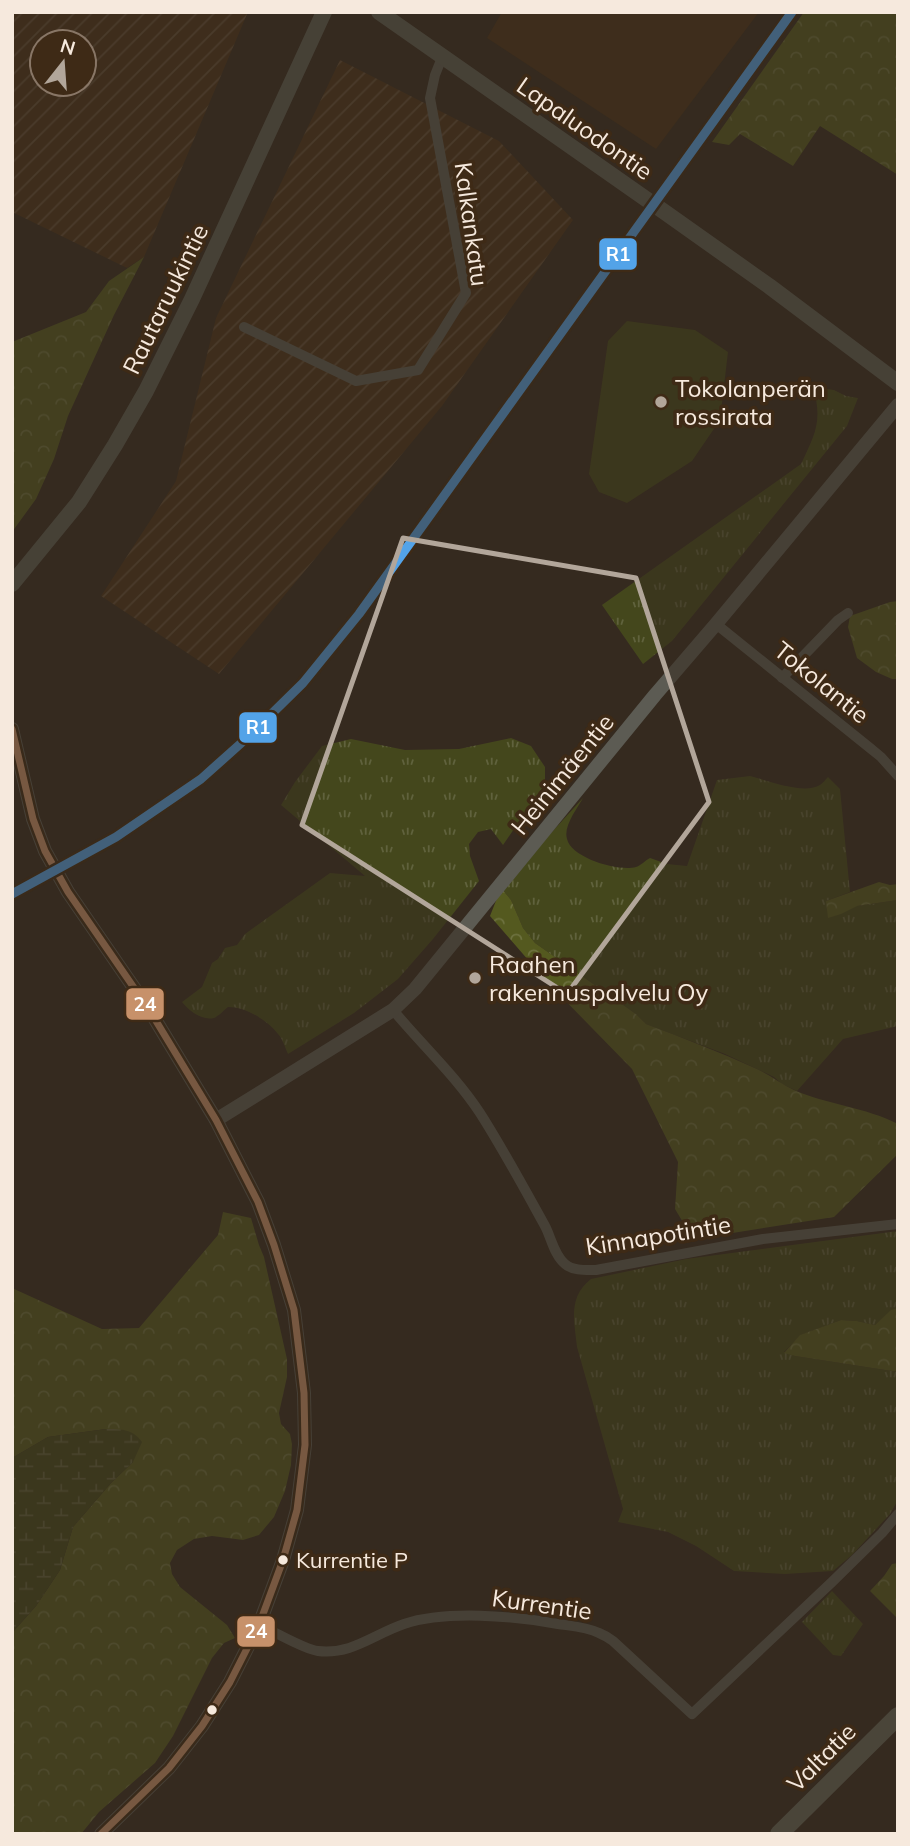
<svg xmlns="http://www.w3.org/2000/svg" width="910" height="1846" font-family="Mulish,sans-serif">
  <defs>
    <pattern id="industrial-furrows" width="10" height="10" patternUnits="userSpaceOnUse" patternTransform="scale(1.75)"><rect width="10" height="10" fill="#493219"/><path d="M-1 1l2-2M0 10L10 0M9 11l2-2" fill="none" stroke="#64503a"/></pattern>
    <pattern id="grass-tufts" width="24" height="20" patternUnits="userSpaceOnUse" patternTransform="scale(1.75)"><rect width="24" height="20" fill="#44471c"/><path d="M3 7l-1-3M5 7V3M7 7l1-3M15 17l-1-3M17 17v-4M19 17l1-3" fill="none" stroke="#60623d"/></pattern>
    <pattern id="forest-crowns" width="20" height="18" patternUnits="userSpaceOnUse" patternTransform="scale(1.75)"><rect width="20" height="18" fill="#54591f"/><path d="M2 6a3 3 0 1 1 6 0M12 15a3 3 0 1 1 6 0" fill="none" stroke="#6d713f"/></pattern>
    <pattern id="wetland-marsh" width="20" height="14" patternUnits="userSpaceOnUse" patternTransform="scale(1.75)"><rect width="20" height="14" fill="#44471c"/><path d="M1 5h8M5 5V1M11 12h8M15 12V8" fill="none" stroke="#60623d"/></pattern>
  </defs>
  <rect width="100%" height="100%" fill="#352a1f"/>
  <!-- built -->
  <path fill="#493219" d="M 502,12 L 759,12 L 656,149 L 487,38 Z"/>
  <!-- industrial -->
  <g fill="url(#industrial-furrows)" fill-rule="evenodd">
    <path d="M 12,12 L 248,12 L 144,257 L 127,268 L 12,212 ZM 42,42 L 84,42 L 84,84 L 42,84 Z"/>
    <path d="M 340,60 L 499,141 L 573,220 L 442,406 L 219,674 L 101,596 L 176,481 L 216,318 Z"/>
  </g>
  <!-- grass -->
  <g fill="url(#grass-tufts)">
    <path d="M 813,387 L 834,390 L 846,396 L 858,398 L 847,426 L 672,641 L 643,664 L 602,605 L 801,464 C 815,434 823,421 813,387 Z"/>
    <path d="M 511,738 L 531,746 L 545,767 L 545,784 L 503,845 L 491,829 L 478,832 L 469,844 L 470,856 L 479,881 L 433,939 L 398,979 L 354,1013 L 288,1054 C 285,1048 283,1039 278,1034 C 267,1020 246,1007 228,1007 C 224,1010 219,1016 214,1018 C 202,1021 188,1010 182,1002 L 202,987 L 212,963 L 218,959 L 225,948 L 237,945 L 245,934 L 330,873 L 365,876 L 281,805 L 295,782 L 322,746 L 351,739 L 405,750 L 459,749 Z"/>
    <path d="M 750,776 C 766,780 804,795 820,785 C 823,783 825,780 828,777 L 840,789 L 850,892 L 826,901 L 857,906 L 898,900 L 898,1026 L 843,1039 L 797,1091 L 782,1084 L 774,1077 L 725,1054 L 646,1024 L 636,1014 L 535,943 L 523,928 L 511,900 L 501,888 L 583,798 C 577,809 563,826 567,839 C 571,858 619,872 636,867 C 640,866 646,860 650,858 L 667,864 L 687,866 L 717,780 Z"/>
    <path d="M 898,1231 L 898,1308 L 891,1311 L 875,1325 L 857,1321 L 841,1320 L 801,1335 L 784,1352 L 795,1356 L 898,1372 L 898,1500 L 890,1514 L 852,1555 L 833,1571 L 785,1574 L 734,1571 L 696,1546 L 668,1532 L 618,1522 L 623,1509 L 577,1347 C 574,1320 568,1297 591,1279 L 686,1259 Z"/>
    <path d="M 832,1591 L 863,1624 L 841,1656 L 833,1655 L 802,1622 Z"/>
  </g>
  <!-- forest -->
  <g fill="url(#forest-crowns)">
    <path d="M 804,12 L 898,12 L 898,175 L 820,126 L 793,166 L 740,134 L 729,145 L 712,142 Z"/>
    <path d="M 144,257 L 114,315 L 68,416 L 54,459 L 36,499 L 12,532 L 12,342 L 86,312 L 109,281 Z"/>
    <path d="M 898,601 L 898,679 L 892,679 L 876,672 L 857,658 L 848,627 L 850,616 L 890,602 Z"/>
    <path d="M 879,882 L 890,885 L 898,884 L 898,900 L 857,906 L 841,914 L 828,918 L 826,901 Z"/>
    <path d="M 501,888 L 511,900 L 523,928 L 535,943 L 636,1014 L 646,1024 C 683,1038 720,1052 757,1069 C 770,1075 781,1084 794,1090 C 828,1105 865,1107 898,1124 L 898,1154 L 834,1217 L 701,1238 L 687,1229 L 675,1209 L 678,1162 L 632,1069 L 549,984 L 490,916 Z"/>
    <path d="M 223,1212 L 251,1218 L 259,1245 L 264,1257 L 287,1359 L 287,1377 L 279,1413 L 281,1424 L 290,1434 L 292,1444 L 291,1465 L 285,1491 L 274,1517 L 259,1535 L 243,1540 L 212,1536 L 194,1539 L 177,1550 L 170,1563 L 172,1574 L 180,1587 L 227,1625 L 235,1638 L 224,1643 L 212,1658 L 173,1736 L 155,1763 L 99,1812 L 81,1834 L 12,1834 L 12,1633 L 36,1606 L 60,1570 L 73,1527 L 111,1483 L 133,1462 L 106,1429 L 48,1437 L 12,1458 L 12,1288 L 102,1329 L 139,1328 L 218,1235 Z"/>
    <path d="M 898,1308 L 898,1372 L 795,1356 L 784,1353 L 800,1335 L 841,1320 L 857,1321 L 875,1325 L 891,1310 Z"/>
    <path d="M 898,1563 L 898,1619 L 870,1591 L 884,1576 L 892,1564 Z"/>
  </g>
  <!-- wetland -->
  <path fill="url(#wetland-marsh)" d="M 106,1429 C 121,1429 133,1429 142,1442 L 133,1462 L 111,1483 L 73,1527 L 60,1570 L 36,1606 L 12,1633 L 12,1458 L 48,1437 Z"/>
  <!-- green -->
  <path fill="#44471c" d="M 627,321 L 695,330 L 728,352 L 720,420 L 692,461 L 627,503 L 599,492 L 589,474 L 608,341 Z"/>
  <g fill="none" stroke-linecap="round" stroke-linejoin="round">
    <!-- minor -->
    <g stroke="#5c5b53" stroke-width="10">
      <path d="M 244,327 L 356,381 L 418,370 L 466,293 L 430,98 L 435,75 L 443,55"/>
      <path d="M 716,624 L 870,748 L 881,757 L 898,776"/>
      <path d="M 782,678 L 838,620 L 848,613"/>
      <path d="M 393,1010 C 422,1045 455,1075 480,1113 C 503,1149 524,1188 545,1226 C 551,1237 554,1255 565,1264 C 573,1271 586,1270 596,1270 L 763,1239 L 898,1224"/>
      <path d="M 259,1625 C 276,1632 303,1649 318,1651 C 352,1655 374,1634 404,1624 C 446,1610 514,1616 558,1624 C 571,1626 587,1627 599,1633 C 604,1635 609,1638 613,1641 L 692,1714 L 832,1582 L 882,1533 L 898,1514"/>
    </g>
    <!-- tertiary -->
    <g stroke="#5c5b53" stroke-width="14">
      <path d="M 12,729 L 33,819 L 45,851 L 68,892 L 150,1011 L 216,1120 L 258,1202 L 274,1245 L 294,1310 L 304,1393 L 305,1445 L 297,1510 L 283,1560 L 259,1625 L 230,1682 L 202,1726 L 169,1768 L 101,1834"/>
      <path d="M 216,1120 L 393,1010 L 415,989 L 655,695 L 716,624 L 898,405"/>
    </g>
    <!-- secondary -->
    <g stroke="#5c5d53" stroke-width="16">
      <path d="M 379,12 L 666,213 L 769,286 L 898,383"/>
      <path d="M 12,584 L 79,502 L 115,445 L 146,391 L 192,299 L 324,12"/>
    </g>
    <!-- trunk -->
    <path stroke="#64665a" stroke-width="18" d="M 779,1834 L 898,1716"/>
    <defs>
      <path id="bus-1" d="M 12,729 L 33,819 L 45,851 L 68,892 L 150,1011 L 216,1120 L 258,1202 L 274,1245 L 294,1310 L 304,1393 L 305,1445 L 297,1510 L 283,1560 L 259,1625 L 230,1682 L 202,1726 L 169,1768 L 101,1834"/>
    </defs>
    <!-- bus-1 casing -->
    <use href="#bus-1" stroke="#3e2a16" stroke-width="12"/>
    <!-- bus-1 -->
    <use href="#bus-1" stroke="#c7916a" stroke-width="7"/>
    <defs>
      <path id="rail-1" d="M 12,894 L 116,837 L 201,779 L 248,737 L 303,683 L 359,614 L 792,12"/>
    </defs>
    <!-- rail-1 casing -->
    <use href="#rail-1" stroke="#3e2a16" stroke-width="14"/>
    <!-- rail-1 -->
    <use href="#rail-1" stroke="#53a3e8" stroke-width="9"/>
  </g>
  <!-- marked area -->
  <path d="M0 0H910V1846H0ZM 403,538 L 636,578 L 709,802 L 567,994 L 302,825 Z" fill="#352a1f" fill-opacity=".55" fill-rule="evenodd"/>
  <path fill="none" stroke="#b2a69a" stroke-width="5" stroke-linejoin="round" d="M 403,538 L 636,578 L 709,802 L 567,994 L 302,825 Z"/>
  <!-- markers -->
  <g fill="#b2a69a" stroke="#3e2a16" stroke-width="2.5">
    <circle cx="661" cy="402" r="7"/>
    <circle cx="475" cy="978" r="7"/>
  </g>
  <g fill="#f6e9dd" stroke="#3e2a16" stroke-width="2.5">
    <circle cx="283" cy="1560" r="6"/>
    <circle cx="212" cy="1710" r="6"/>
  </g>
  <g text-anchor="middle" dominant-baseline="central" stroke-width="7" stroke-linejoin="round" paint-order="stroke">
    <!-- bus labels -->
    <g font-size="22" fill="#f6e9dd" stroke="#3e2a16" text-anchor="start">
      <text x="296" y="1560">Kurrentie P</text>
    </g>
    <!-- street labels -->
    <g font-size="24" fill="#f6e9dd" stroke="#3e2a16">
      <text transform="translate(585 128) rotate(35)">Lapaluodontie</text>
      <text transform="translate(472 224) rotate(82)">Kalkankatu</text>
      <text transform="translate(165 299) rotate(-64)">Rautaruukintie</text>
      <text transform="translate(822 682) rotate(39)">Tokolantie</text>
      <text transform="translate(562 774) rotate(-51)">Heinimäentie</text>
      <text transform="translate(658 1235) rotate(-9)">Kinnapotintie</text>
      <text transform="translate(542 1604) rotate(8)">Kurrentie</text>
      <text transform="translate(821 1757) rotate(-45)">Valtatie</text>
    </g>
    <!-- poi labels -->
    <g font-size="24" fill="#f6e9dd" stroke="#3e2a16" text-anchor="start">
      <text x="675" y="388">Tokolanperän<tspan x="675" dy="28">rossirata</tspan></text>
      <text x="489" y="964">Raahen<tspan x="489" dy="28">rakennuspalvelu Oy</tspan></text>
    </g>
  </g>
  <g stroke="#3e2a16" stroke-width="2.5">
    <rect x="598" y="237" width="40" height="34" rx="7" fill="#53a3e8"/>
    <rect x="238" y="711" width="40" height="33" rx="7" fill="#53a3e8"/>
    <rect x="125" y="987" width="40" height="34" rx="7" fill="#c7916a"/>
    <rect x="236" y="1615" width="40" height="33" rx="7" fill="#c7916a"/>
  </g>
  <g font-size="19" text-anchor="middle" font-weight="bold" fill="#fff">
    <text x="618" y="261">R1</text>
    <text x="258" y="734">R1</text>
    <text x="145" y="1011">24</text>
    <text x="256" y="1638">24</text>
  </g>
  <!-- border -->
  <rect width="910" height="1846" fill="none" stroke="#f6e9dd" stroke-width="28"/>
  <!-- north arrow -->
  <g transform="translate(63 63) rotate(17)"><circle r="33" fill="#3e2a16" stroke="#887666" stroke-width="2"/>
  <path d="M0-5L12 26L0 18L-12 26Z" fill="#b2a69a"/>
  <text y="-10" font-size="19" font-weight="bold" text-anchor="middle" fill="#f6e9dd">N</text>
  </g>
</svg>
